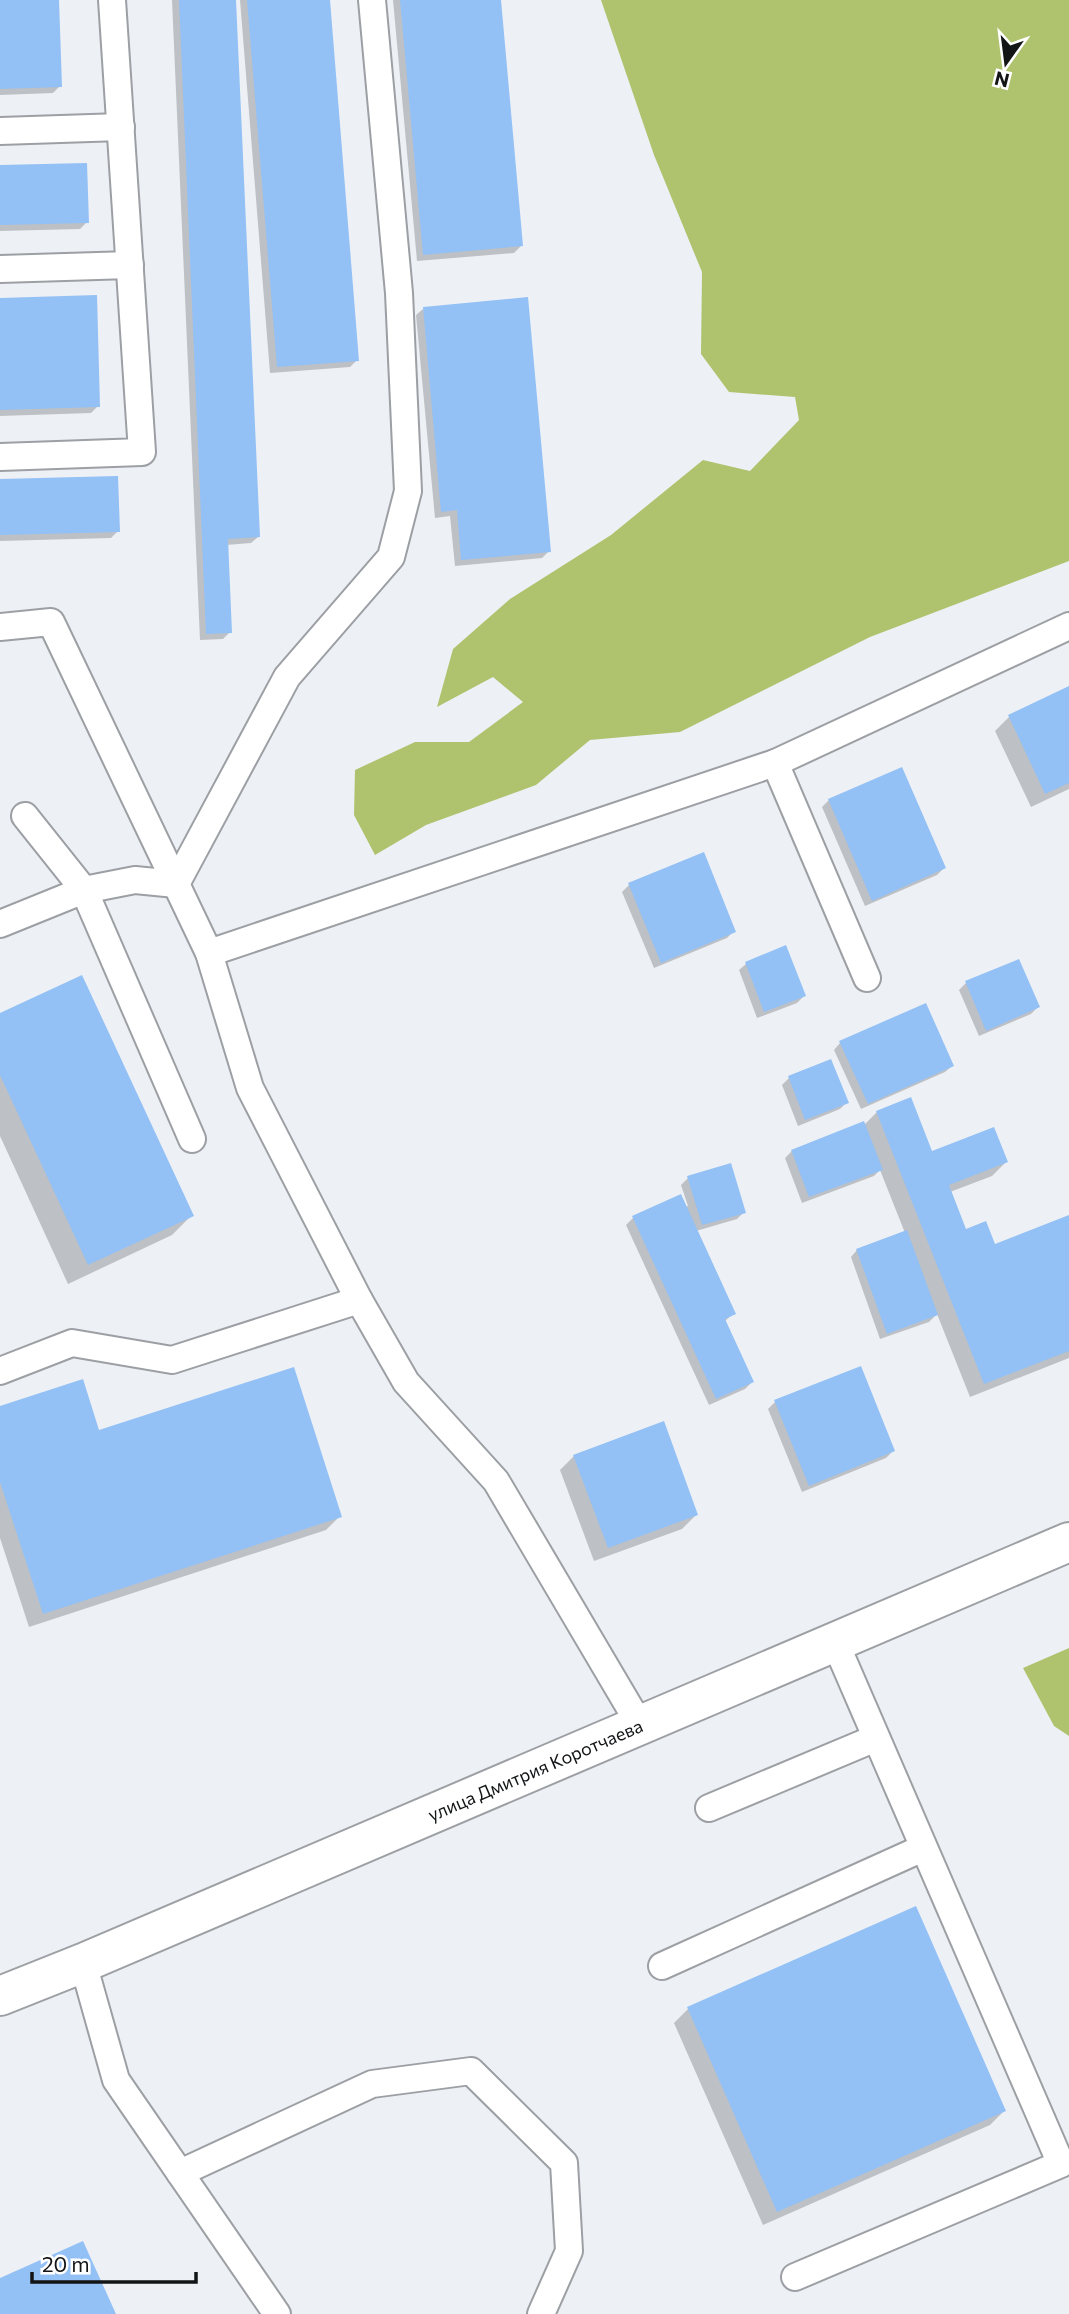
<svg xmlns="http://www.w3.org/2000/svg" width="1069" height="2314" font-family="Commissioner,sans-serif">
  <rect width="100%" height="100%" fill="#edf1f5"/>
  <!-- forest -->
  <g fill="#afc36f">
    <path d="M 601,0 L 1069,0 L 1069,561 L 870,637 L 680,732 L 590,740 L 536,785 L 426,825 L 375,855 L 354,815 L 355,770 L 415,742 L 469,742 L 523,702 L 493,677 L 437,707 L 453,649 L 510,599 L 611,535 L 703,460 L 750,471 L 799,420 L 795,397 L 729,392 L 701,354 L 702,272 L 654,155 Z"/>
    <path d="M 1069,1648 L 1069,1736 L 1054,1726 L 1023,1668 Z"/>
  </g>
  <!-- shadow -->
  <g fill="#0003">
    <path d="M 0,0 L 57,0 L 60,86 L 53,93 L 0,95 Z"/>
    <path d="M 172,0 L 234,0 L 258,537 L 251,543 L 226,545 L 230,632 L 223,639 L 200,640 Z"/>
    <path d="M 240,0 L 329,0 L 357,360 L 350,367 L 270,373 Z"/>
    <path d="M 393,0 L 499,0 L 521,246 L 514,253 L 417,261 Z"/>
    <path d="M 0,167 L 87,222 L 80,229 L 0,231 Z"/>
    <path d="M 0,300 L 98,406 L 91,413 L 0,416 Z"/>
    <path d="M 423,309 L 549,551 L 542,558 L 455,566 L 450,516 L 435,518 L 416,315 Z"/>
    <path d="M 0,481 L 118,531 L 111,538 L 0,541 Z"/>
    <path d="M 1069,688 L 1069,789 L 1031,807 L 995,731 L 1009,717 Z"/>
    <path d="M 829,800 L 944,868 L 937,875 L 865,906 L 822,807 Z"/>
    <path d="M 629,885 L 734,931 L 727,938 L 654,968 L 622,892 Z"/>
    <path d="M 785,948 L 804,996 L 797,1003 L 757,1018 L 739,970 L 746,964 Z"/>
    <path d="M 966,983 L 1038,1007 L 1031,1014 L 979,1036 L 959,990 Z"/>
    <path d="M 0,1014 L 191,1216 L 172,1235 L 68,1284 L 0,1136 Z"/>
    <path d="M 840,1043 L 952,1066 L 945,1072 L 861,1109 L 834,1050 Z"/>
    <path d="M 830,1061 L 847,1102 L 840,1109 L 798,1126 L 782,1085 L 789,1078 Z"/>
    <path d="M 877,1112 L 931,1153 L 1006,1162 L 992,1176 L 950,1192 L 965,1231 L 994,1246 L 1069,1217 L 1069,1358 L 970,1397 L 937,1314 L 929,1322 L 880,1339 L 851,1257 L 857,1250 L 905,1233 L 880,1170 L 874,1176 L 802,1203 L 785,1158 L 792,1151 L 864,1125 Z"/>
    <path d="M 688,1178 L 744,1212 L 737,1219 L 696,1231 L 734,1313 L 725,1321 L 752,1382 L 745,1389 L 709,1405 L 626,1225 L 633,1218 L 688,1206 L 681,1185 Z"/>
    <path d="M 775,1402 L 893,1451 L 886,1458 L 802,1492 L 768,1409 Z"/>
    <path d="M 0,1408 L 98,1432 L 340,1516 L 326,1530 L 29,1627 L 0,1538 Z"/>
    <path d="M 574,1456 L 696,1515 L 682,1529 L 594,1561 L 560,1470 Z"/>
    <path d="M 688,2009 L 1004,2111 L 990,2125 L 763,2225 L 674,2023 Z"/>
  </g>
  <!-- building -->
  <g fill="#93c0f5">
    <path d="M 0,0 L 59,0 L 62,87 L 0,89 Z"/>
    <path d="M 179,0 L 236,0 L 260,537 L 228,539 L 232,633 L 206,634 Z"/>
    <path d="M 247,0 L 330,0 L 359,361 L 277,367 Z"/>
    <path d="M 400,0 L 501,0 L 523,246 L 423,255 Z"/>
    <path d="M 87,163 L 89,223 L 0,225 L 0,165 Z"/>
    <path d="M 97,295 L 100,407 L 0,410 L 0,298 Z"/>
    <path d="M 528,297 L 551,552 L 461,560 L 457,510 L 441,512 L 423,307 Z"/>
    <path d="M 118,476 L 120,532 L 0,535 L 0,479 Z"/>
    <path d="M 1069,686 L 1069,783 L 1045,794 L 1008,715 Z"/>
    <path d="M 902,767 L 946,868 L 872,901 L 828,799 Z"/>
    <path d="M 704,852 L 736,932 L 661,963 L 628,883 Z"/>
    <path d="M 786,945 L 806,996 L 764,1012 L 745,962 Z"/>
    <path d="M 1019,959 L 1040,1007 L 986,1031 L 965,981 Z"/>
    <path d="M 82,975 L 194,1216 L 88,1265 L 0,1075 L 0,1013 Z"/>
    <path d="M 926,1003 L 954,1066 L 868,1104 L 839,1041 Z"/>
    <path d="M 831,1059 L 849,1103 L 805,1120 L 788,1076 Z"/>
    <path d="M 911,1097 L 932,1151 L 994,1127 L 1008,1162 L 949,1185 L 966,1229 L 986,1221 L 995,1244 L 1069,1215 L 1069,1351 L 984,1384 L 876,1111 Z"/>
    <path d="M 864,1121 L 883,1170 L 809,1197 L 791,1150 Z"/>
    <path d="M 731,1163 L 746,1213 L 702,1225 L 687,1176 Z"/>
    <path d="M 681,1194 L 736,1314 L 725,1319 L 754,1382 L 716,1399 L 632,1216 Z"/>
    <path d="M 907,1230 L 938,1315 L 887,1334 L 856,1249 Z"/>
    <path d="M 861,1366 L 895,1451 L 809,1486 L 774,1400 Z"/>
    <path d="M 294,1367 L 342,1517 L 43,1614 L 0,1482 L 0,1406 L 83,1379 L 99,1430 Z"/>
    <path d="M 664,1421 L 698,1515 L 608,1548 L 573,1455 Z"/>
    <path d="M 916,1906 L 1006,2111 L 777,2212 L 687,2007 Z"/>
    <path d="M 83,2241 L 116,2314 L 0,2314 L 0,2278 Z"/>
  </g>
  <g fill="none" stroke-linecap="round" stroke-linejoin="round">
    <defs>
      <g id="service">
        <path d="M 0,131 L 121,127"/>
        <path d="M 0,269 L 130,265"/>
        <path d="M 0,457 L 142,452 L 112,0"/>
        <path d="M 0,627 L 51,622 L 209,953 L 250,1088 L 359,1300 L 406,1382 L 496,1481 L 640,1725"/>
        <path d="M 775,763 L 867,978"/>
        <path d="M 25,816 L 84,890 L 192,1139"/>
        <path d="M 0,924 L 84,890 L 135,880 L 176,884 L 287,677 L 391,557 L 408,491 L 399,293 L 372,0"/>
        <path d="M 209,953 L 775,763 L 1069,626"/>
        <path d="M 0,1371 L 72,1343 L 172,1360 L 359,1300"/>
        <path d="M 709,1808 L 876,1738"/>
        <path d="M 83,1963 L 116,2080 L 277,2314"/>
        <path d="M 662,1966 L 923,1848"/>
        <path d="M 180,2173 L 372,2084 L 471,2071 L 564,2163 L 569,2251 L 541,2314"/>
        <path d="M 795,2277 L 1061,2164 L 835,1642"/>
      </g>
      <g id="tertiary">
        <path id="s1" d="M 0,1996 L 83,1963 L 1069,1542"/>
      </g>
    </defs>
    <!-- service casing -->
    <use href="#service" stroke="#9c9fa3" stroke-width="30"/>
    <!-- tertiary casing -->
    <use href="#tertiary" stroke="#9c9fa3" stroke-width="42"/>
    <!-- service -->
    <use href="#service" stroke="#fff" stroke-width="26"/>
    <!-- tertiary -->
    <use href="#tertiary" stroke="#fff" stroke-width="38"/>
  </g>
  <g text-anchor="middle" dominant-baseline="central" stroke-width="6" stroke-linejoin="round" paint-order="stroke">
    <!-- street labels -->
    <g font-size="18" fill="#121415" stroke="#fff">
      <text stroke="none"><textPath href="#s1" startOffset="581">улица Дмитрия Коротчаева</textPath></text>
    </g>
  </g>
  <!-- north arrow -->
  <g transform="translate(1006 63) rotate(194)" stroke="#ffffff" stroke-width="5" paint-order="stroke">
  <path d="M0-5L12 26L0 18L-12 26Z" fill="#121415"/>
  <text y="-10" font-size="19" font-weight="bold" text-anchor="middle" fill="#121415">N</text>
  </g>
  <!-- scale -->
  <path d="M32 2272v10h164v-10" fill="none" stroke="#121415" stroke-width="3.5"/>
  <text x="42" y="2272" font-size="21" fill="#121415" stroke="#ffffff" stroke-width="5" paint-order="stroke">20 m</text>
</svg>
